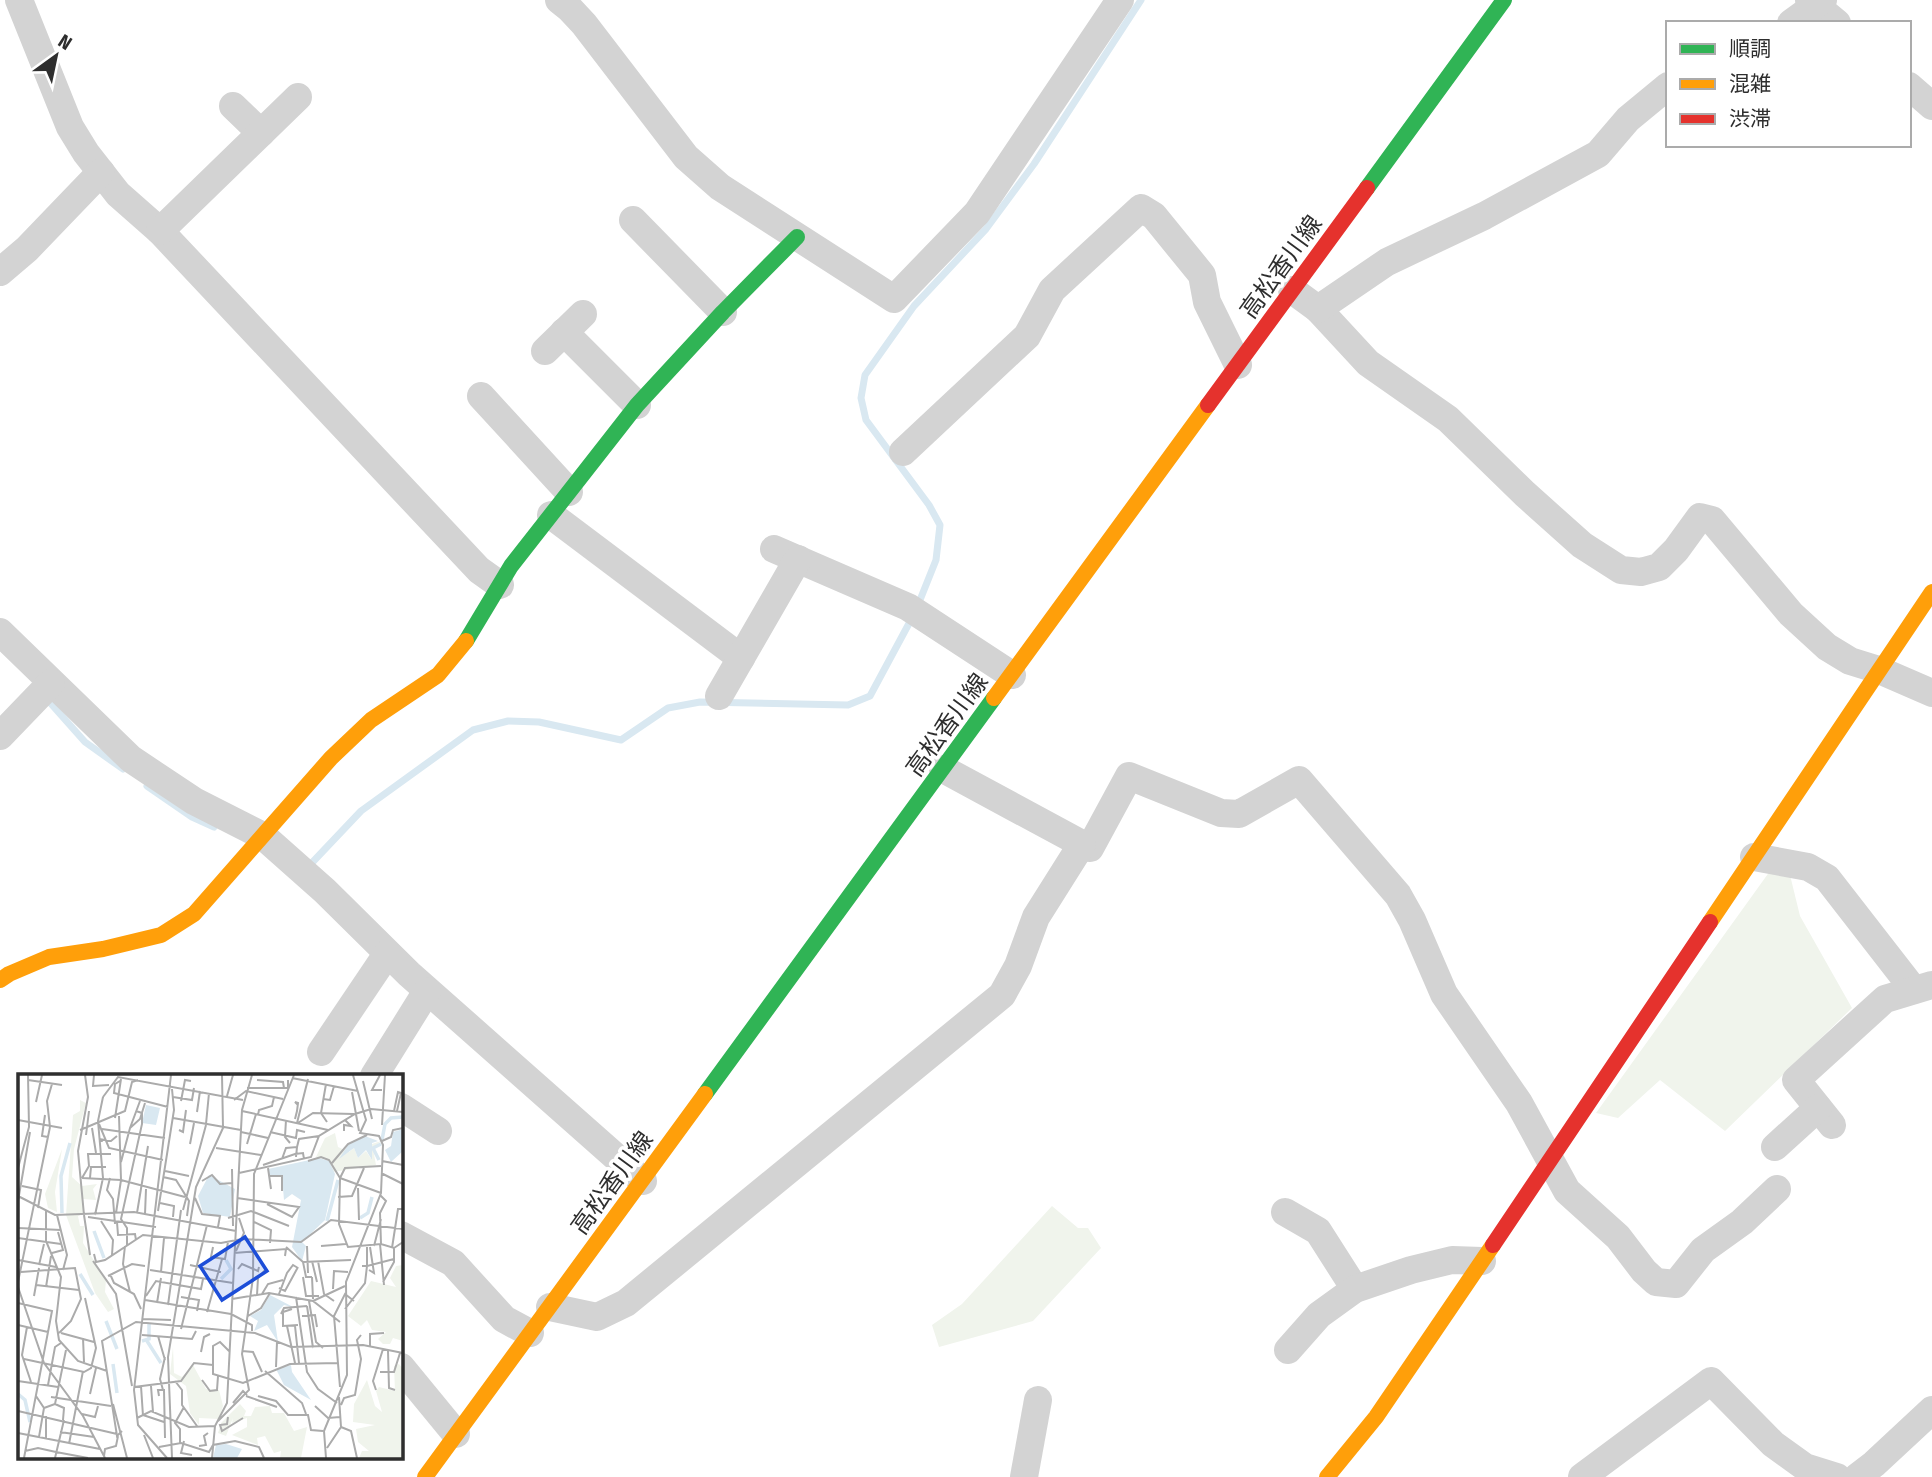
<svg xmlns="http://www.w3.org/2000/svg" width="1932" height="1477" font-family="'Fira Sans Condensed','Noto Sans JP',sans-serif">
  <rect width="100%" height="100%" fill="#fff"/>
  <!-- green -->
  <g fill="#f0f4ec">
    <path d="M 1770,871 L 1790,875 L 1800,916 L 1852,1008 L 1725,1131 L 1660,1080 L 1618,1118 L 1596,1113 Z"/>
    <path d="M 1052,1206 L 1078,1228 L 1088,1228 L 1101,1248 L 1033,1321 L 939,1347 L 932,1325 L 962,1304 Z"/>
  </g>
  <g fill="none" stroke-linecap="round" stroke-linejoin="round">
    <!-- stream -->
    <g stroke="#d9e8f1" stroke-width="7">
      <path d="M 918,605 L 936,560 L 940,525 L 929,505 L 866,420 L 861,398 L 865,375 L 914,306 L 986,229 L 1034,164 L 1141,0"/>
      <path d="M 45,697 L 85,742 L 123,769"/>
      <path d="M 147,786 L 192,817 L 214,827"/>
      <path d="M 307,868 L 361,811 L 473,730 L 508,721 L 539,722 L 621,740 L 668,708 L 700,702 L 848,705 L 870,696 L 913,616"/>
    </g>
    <!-- street -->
    <g stroke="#d3d3d3" stroke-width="28">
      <path d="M 19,0 L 70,127 L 86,153 L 118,194 L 160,231 L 479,570 L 500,585"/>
      <path d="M 559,0 L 569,8 L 584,24 L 686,157 L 720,187 L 894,299 L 977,213 L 1120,0"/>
      <path d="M 1809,0 L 1837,23"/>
      <path d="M 1791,23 L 1823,0"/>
      <path d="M 1909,86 L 1932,106"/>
      <path d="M 233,106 L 261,133"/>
      <path d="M 633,220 L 723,312"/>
      <path d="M 160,231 L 298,97"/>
      <path d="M 0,272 L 27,249 L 101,172"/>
      <path d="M 1292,290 L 1318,309 L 1368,363 L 1448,419 L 1525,494 L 1582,545 L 1621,570 L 1641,572 L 1659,567 L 1676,550 L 1700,517 L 1712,520 L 1791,614 L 1827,647 L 1850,661 L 1879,670 L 1932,693"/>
      <path d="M 1318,309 L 1387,262 L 1484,216 L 1598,154 L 1628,119 L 1668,86"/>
      <path d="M 564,332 L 637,405"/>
      <path d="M 545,351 L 583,314"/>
      <path d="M 481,396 L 569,492"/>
      <path d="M 903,452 L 1027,336 L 1052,290 L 1141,208 L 1154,216 L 1202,275 L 1207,302 L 1238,365"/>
      <path d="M 551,515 L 741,658"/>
      <path d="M 774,549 L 908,607 L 1012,675"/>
      <path d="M 0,632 L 131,759 L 194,801 L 263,836 L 325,891 L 409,974 L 643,1181"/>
      <path d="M 719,696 L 798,559"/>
      <path d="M 0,736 L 51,683"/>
      <path d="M 1082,844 L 1090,848 L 1129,776 L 1221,813 L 1239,814 L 1299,780 L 1398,895 L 1412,920 L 1444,994 L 1519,1103 L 1567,1191 L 1618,1237 L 1644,1271 L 1656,1282 L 1676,1284 L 1703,1250 L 1742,1222 L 1777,1189"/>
      <path d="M 1754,857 L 1808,867 L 1827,878 L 1914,990"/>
      <path d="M 321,1052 L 387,954"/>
      <path d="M 374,1076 L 427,991"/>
      <path d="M 401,1107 L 438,1131"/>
      <path d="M 1832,1125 L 1796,1080 L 1885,999 L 1932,985"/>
      <path d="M 1775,1147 L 1818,1108"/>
      <path d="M 1285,1212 L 1318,1231 L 1355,1289"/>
      <path d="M 401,1235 L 453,1263 L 504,1319 L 530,1333"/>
      <path d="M 550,1307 L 597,1317 L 626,1303 L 1002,995 L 1018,966 L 1036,917 L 1082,844 L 943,769"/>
      <path d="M 1288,1350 L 1319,1315 L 1355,1289 L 1411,1270 L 1452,1260 L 1482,1261"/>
      <path d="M 401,1367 L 456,1434"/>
      <path d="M 1024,1477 L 1038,1400"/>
      <path d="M 1582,1477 L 1711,1381 L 1773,1444 L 1805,1467 L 1837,1477"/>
      <path d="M 1857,1477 L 1874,1464 L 1932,1410"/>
    </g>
    <!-- fast -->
    <g stroke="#30b455" stroke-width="16">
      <path d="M 1367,188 L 1504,0"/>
      <path d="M 466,641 L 511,566 L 637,405 L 723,312 L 797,237"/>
      <path d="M 705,1094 L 994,698"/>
    </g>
    <!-- slow -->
    <g stroke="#ff9f0a" stroke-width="16">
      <path d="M 994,698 L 1208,405"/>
      <path d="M 1710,922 L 1932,592"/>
      <path d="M 0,980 L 9,974 L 49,957 L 103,949 L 161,935 L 194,914 L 331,758 L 371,720 L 438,675 L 466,641"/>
      <path d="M 425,1477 L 705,1094"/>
      <path d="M 1327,1477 L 1376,1417 L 1493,1245"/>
    </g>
    <!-- jam -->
    <g stroke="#e5322d" stroke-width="16">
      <path d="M 1208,405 L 1367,188"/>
      <path d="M 1493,1245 L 1710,922"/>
    </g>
  </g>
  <g text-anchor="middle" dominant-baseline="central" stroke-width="7" stroke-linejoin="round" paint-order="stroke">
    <!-- street labels -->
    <g font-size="24" fill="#2e2e2e" stroke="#fff">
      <text transform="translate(1281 267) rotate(-54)">高松香川線</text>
      <text transform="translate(947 725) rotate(-54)">高松香川線</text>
      <text transform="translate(612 1183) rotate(-54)">高松香川線</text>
    </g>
  </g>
  <!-- overview -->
  <g transform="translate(18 1074)">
    <rect width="385" height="385" fill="#fff"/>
    <path d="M 62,26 L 68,29 L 56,75 L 54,103 L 64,112 L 79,110 L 75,115 L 78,126 L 65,125 L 66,140 L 60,142 L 62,152 L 66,152 L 65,169 L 88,206 L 87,218 L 96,235 L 90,238 L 77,219 L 48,141 L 55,41 L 62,37 ZM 317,59 L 320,73 L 331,78 L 336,74 L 340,84 L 348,77 L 354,86 L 354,70 L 363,67 L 355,75 L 358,91 L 315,98 L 310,86 L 298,83 L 307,64 ZM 44,75 L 37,118 L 39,138 L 30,134 L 27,120 ZM 385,191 L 385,267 L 375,264 L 372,270 L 365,270 L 360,265 L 368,258 L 354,256 L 349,246 L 343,252 L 330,242 L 353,207 L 378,213 L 372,204 L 378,192 ZM 155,273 L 156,299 L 164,303 L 175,291 L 188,315 L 201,316 L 205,332 L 201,345 L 181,344 L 181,351 L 172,339 L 168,312 L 152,300 ZM 381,290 L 385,295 L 385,384 L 341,384 L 344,377 L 351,377 L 340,368 L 338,355 L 357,351 L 335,348 L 336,330 L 349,306 L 357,332 L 364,338 L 358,317 L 361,313 L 377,317 L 376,292 ZM 222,330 L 228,337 L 226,342 L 233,342 L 237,333 L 252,332 L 254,339 L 266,339 L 276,357 L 289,353 L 283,384 L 262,384 L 263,377 L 256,379 L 247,362 L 239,364 L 240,371 L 214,361 L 229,353 L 229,344 L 214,349 L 215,344 L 208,362 L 200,359 L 203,349 Z" fill="#f0f4ec"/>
    <path d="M 128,31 L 142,34 L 138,51 L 124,49 ZM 385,55 L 385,77 L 373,88 L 367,76 L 373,72 L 375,58 ZM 347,62 L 360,67 L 354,69 L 354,86 L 348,76 L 340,84 L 336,74 L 321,85 L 330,71 ZM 301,84 L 311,87 L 317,100 L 307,146 L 284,168 L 288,172 L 284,187 L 274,173 L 283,126 L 274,120 L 266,126 L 264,102 L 251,102 L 250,95 ZM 191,101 L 217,115 L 212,143 L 185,139 L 180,122 ZM 252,221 L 277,234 L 266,231 L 256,241 L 260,268 L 249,251 L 236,257 L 240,247 L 232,242 L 243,236 ZM 273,291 L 274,298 L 293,326 L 266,311 L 258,295 ZM 208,370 L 224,375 L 219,384 L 195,384 L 198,371 Z" fill="#d9e8f1"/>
    <path fill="none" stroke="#d9e8f1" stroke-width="3.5" d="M 364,66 L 367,50 L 373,44 L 385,43M 361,86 L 355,74 L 363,70M 44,139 L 43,102 L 52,69M 342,144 L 350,139 L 354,123M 309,147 L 320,106M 76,157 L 86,184M 62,200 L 75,221M 203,205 L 213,195 L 208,186M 88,247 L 99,275M 124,267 L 131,265 L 131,249M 129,267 L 143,289M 95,290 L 99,319M 0,320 L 7,326 L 12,348"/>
    <path fill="none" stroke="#ababab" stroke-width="2" d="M 76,1 L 75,12 L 91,11M 362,1 L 354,16 L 364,16M 274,4 L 340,17M 10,6 L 44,11M 239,6 L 265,8 L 266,14M 102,7 L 97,10 L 96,19 L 150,33M 345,7 L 354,45M 308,10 L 303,39 L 309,48M 229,14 L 270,14 L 270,6M 334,18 L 341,57M 209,22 L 215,1M 85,23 L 100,3 L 225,26M 155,23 L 174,26 L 176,14M 305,25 L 312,26 L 316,12M 216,26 L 228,17 L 265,25M 163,27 L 167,6 L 173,7M 18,28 L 24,1M 224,37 L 310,56M 376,37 L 380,18 L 383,19 L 379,37M 179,38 L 182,17M 27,41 L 24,62 L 30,63M 240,41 L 241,36 L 254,32 L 256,23M 101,42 L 103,106M 97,44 L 103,5M 155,44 L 223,56M 277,45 L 279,37 L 280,29 L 277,28 L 280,31M 0,46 L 44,54M 268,46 L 267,63 L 272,69M 279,49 L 290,5M 280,49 L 295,39 L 336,40M 81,50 L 91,74 L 145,86M 188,50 L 191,19M 364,51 L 367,1M 32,53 L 29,27 L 34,10M 74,54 L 78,79M 112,54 L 122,27M 84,55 L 147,64M 62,56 L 107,37 L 114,8 L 120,6M 161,56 L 165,58 L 168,36M 326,57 L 326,51 L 333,52 L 327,46M 223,58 L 250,64M 252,58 L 278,64 L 279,56 L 287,58M 68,61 L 71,37M 85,67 L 81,65 L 93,67 L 99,62M 364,67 L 373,63 L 375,56 L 385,54M 172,70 L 176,49M 229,70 L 238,40M 279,73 L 281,65 L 301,62M 198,74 L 243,81M 264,85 L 268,74 L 279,73 L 278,83M 290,87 L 303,83 L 311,86 L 322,104 L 321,150 L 330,173 L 363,170 L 376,174 L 385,168M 364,87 L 385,91M 103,88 L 112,54 L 122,45 L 127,29M 314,89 L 330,70 L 349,61M 245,91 L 277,80 L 285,79 L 286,85M 0,94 L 11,53 L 10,1M 250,94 L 253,115M 214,95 L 215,152M 147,97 L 171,102M 221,99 L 293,83 L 301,62 L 337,40 L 353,35 L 385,38M 363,99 L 385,110M 251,102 L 264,102 L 264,117M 145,103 L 158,106 L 163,114 L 171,127 L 169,142M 64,104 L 103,106 L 167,123M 64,104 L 71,92 L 70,80 L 93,80M 72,104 L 73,93 L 88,93M 92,104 L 89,116 L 95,125 L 97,150M 322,104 L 327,94 L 363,92M 322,104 L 363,119M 184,107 L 194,101 L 202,110 L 214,109M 4,112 L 23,116 L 20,134M 340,114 L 341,146M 362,121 L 368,127 L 362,139 L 363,170M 0,122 L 37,141 L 116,138 L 218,157M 320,123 L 334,122 L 346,94M 177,124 L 184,140 L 202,142 L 200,153M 219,124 L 281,133 L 274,143 L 249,130M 0,127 L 12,58M 142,129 L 156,132 L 155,143M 165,136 L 188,51M 28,137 L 28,167 L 43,203 L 38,247 L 41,266 L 60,287 L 89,297M 140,137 L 156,36 L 154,15M 98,139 L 103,106M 119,139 L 130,72M 127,140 L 128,115M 39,141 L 49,181 L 45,196M 66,141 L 60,77 L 70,23 L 67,1M 66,141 L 72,181M 77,141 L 85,104 L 80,47 L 85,23M 70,143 L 138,153M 210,144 L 233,137 L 271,152M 83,147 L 95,166 L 94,181M 99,148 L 100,161 L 117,160 L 118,166M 236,148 L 253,156 L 252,169M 0,154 L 43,156M 0,164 L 43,170M 362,170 L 366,211M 109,171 L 109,154 L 103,145 L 124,50 L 124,39 L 118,37M 107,172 L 105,190 L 112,218M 289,172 L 290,199M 303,172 L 328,170M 356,172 L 363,145M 195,173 L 193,183 L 207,185 L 210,168M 268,173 L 285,188M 374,174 L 380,135 L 385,135M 218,177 L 226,159 L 221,144M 34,179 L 45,176 L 40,158M 216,179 L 268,175 L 267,182M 76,180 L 78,188 L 87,186 L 125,161 L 203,169 L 224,165 L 283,168 L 313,146 L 385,155M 0,186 L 38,193M 75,187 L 98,220 L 114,312M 294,187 L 299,208M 300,187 L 306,220 L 316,227M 21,191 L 26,170M 172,191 L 203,198M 344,192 L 349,192 L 349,173M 220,195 L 224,190 L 240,197 L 241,193M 132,196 L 215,209M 351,196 L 356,199 L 352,173M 3,198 L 57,194 L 63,225 L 53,247 L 41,259M 143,198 L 146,164M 92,200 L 96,209 L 116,220 L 123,235M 90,202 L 114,190 L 127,192M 285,203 L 288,222 L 301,222M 294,203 L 288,203 L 285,188 L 333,186M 294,203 L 295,225M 0,208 L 32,53M 365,208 L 376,188 L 376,174M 18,211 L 61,216M 0,213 L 26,289 L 65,342 L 87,384M 28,213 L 33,182M 261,214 L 267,217 L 280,193M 315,215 L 316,197 L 330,198M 244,220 L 250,210 L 265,206M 261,220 L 269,199 L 275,191 L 280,194M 239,221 L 240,204 L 248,195M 16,222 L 21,194M 128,222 L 138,207 L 183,215 L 185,205M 163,223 L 181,226 L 179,237M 278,223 L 289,298 L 300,315 L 319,329M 214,225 L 251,219 L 295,227 L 322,248M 127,226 L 213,240M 291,227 L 298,268 L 305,274M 295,227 L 327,212M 0,229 L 34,237 L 6,384M 139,229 L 143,204M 150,231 L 163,136M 289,232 L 295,274M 274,235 L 265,238 L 265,252 L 280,251M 327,235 L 347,209 L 349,192 L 376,185M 189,238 L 204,185M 213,240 L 234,251 L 234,257M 263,240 L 266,234 L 289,232M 230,242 L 243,234 L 252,219M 284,242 L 297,241 L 299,253M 125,245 L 153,246M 0,251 L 30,258M 269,252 L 277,289M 277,252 L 281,289M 9,253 L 4,281 L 13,308M 163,255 L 189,151M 43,259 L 76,268M 124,261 L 174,265 L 178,257M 140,262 L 147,286M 65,264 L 66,288M 352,272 L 352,260 L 366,259M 211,277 L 202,268 L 195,272 L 195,300 L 225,309 L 272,290 L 320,289M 224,277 L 235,278 L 244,298M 370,277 L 371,314 L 377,316M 183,278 L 186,263 L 192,260M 6,285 L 66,298 L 73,294 L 78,274 L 67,224M 258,293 L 259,268M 247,297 L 284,329 L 288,340M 362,298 L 376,298 L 382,279M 184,306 L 192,317 L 199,316 L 200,302M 0,307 L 40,313M 157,307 L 164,316 L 164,331 L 179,352M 30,311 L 37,273 L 43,269M 123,312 L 125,342M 133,312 L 135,338M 116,313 L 163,307 L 176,289 L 195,291M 322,313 L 316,242 L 327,220 L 336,227M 145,316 L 142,305 L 147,283M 358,316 L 355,307 L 365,275M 72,320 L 78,294M 18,322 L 26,334 L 21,363M 141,322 L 140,316 L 146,316 L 147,364M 228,322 L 259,333M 240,322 L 258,327 L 270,341 L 290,341 L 293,356 L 305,357M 33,323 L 93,332M 215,329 L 225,317 L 229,321M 37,330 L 46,334 L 45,346M 95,330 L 109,384M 323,331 L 326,324 L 337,321 L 343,285 L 339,266 L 343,261M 297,332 L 310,344 L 322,343M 26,334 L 37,330 L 48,276M 0,337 L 99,360M 64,340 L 77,343 L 80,332M 125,341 L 146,348M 210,343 L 209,350 L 202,351 L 204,357 L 225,344M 119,344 L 133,337 L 171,353 L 197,352M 200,347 L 231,316 L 224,280 L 235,204 L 236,100 L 276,1M 323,353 L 333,357 L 339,384M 104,357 L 99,362 L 84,267 L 118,248 L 237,259 L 273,273 L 345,271 L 385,279M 42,358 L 76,363M 0,359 L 82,375M 126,361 L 135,384M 28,365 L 28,342M 166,367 L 163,379 L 174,381M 162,369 L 162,355 L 157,349 L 166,333M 51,370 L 65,297M 181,372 L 188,371 L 186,362 L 190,359M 141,373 L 163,369 L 191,378 L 195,371 L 217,367 L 241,373 L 246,384M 309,374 L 323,353 L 321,323M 7,377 L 20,374 L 38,378M 38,378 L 70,384M 86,382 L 87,375 L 98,372 L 100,362M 37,384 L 46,346M 149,384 L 120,351 L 116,316 L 153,1M 154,384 L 150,283 L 178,113 L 205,54 L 204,1M 194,384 L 197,352 L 209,329 L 224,36 L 234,1M 308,384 L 306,357 L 329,301 L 328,208 L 363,119 L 365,71 L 361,62 L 342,59 L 348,46 L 335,1"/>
    <path fill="#1d4ed8" fill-opacity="0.15" stroke="#1d4ed8" stroke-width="3.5" d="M 227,163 L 249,197 L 204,226 L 182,192 Z"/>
    <rect width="385" height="385" fill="none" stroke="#2e2e2e" stroke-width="3.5"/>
  </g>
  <!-- legend -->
  <rect x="1666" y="21" width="245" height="126" fill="#ffffff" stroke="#ababab" stroke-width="2"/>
  <rect x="1680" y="44" width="35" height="10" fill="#30b455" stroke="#ababab" stroke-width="2"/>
  <text x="1729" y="56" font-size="21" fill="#2e2e2e">順調</text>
  <rect x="1680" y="79" width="35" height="10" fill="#ff9f0a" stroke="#ababab" stroke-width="2"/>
  <text x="1729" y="91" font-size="21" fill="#2e2e2e">混雑</text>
  <rect x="1680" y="114" width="35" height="10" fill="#e5322d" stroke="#ababab" stroke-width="2"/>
  <text x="1729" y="126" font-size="21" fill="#2e2e2e">渋滞</text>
  <!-- north arrow -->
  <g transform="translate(56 56) rotate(33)" stroke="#ffffff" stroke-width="5" paint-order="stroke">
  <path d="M0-5L12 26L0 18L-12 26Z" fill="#2e2e2e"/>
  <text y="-10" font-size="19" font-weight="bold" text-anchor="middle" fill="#2e2e2e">N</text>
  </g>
</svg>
